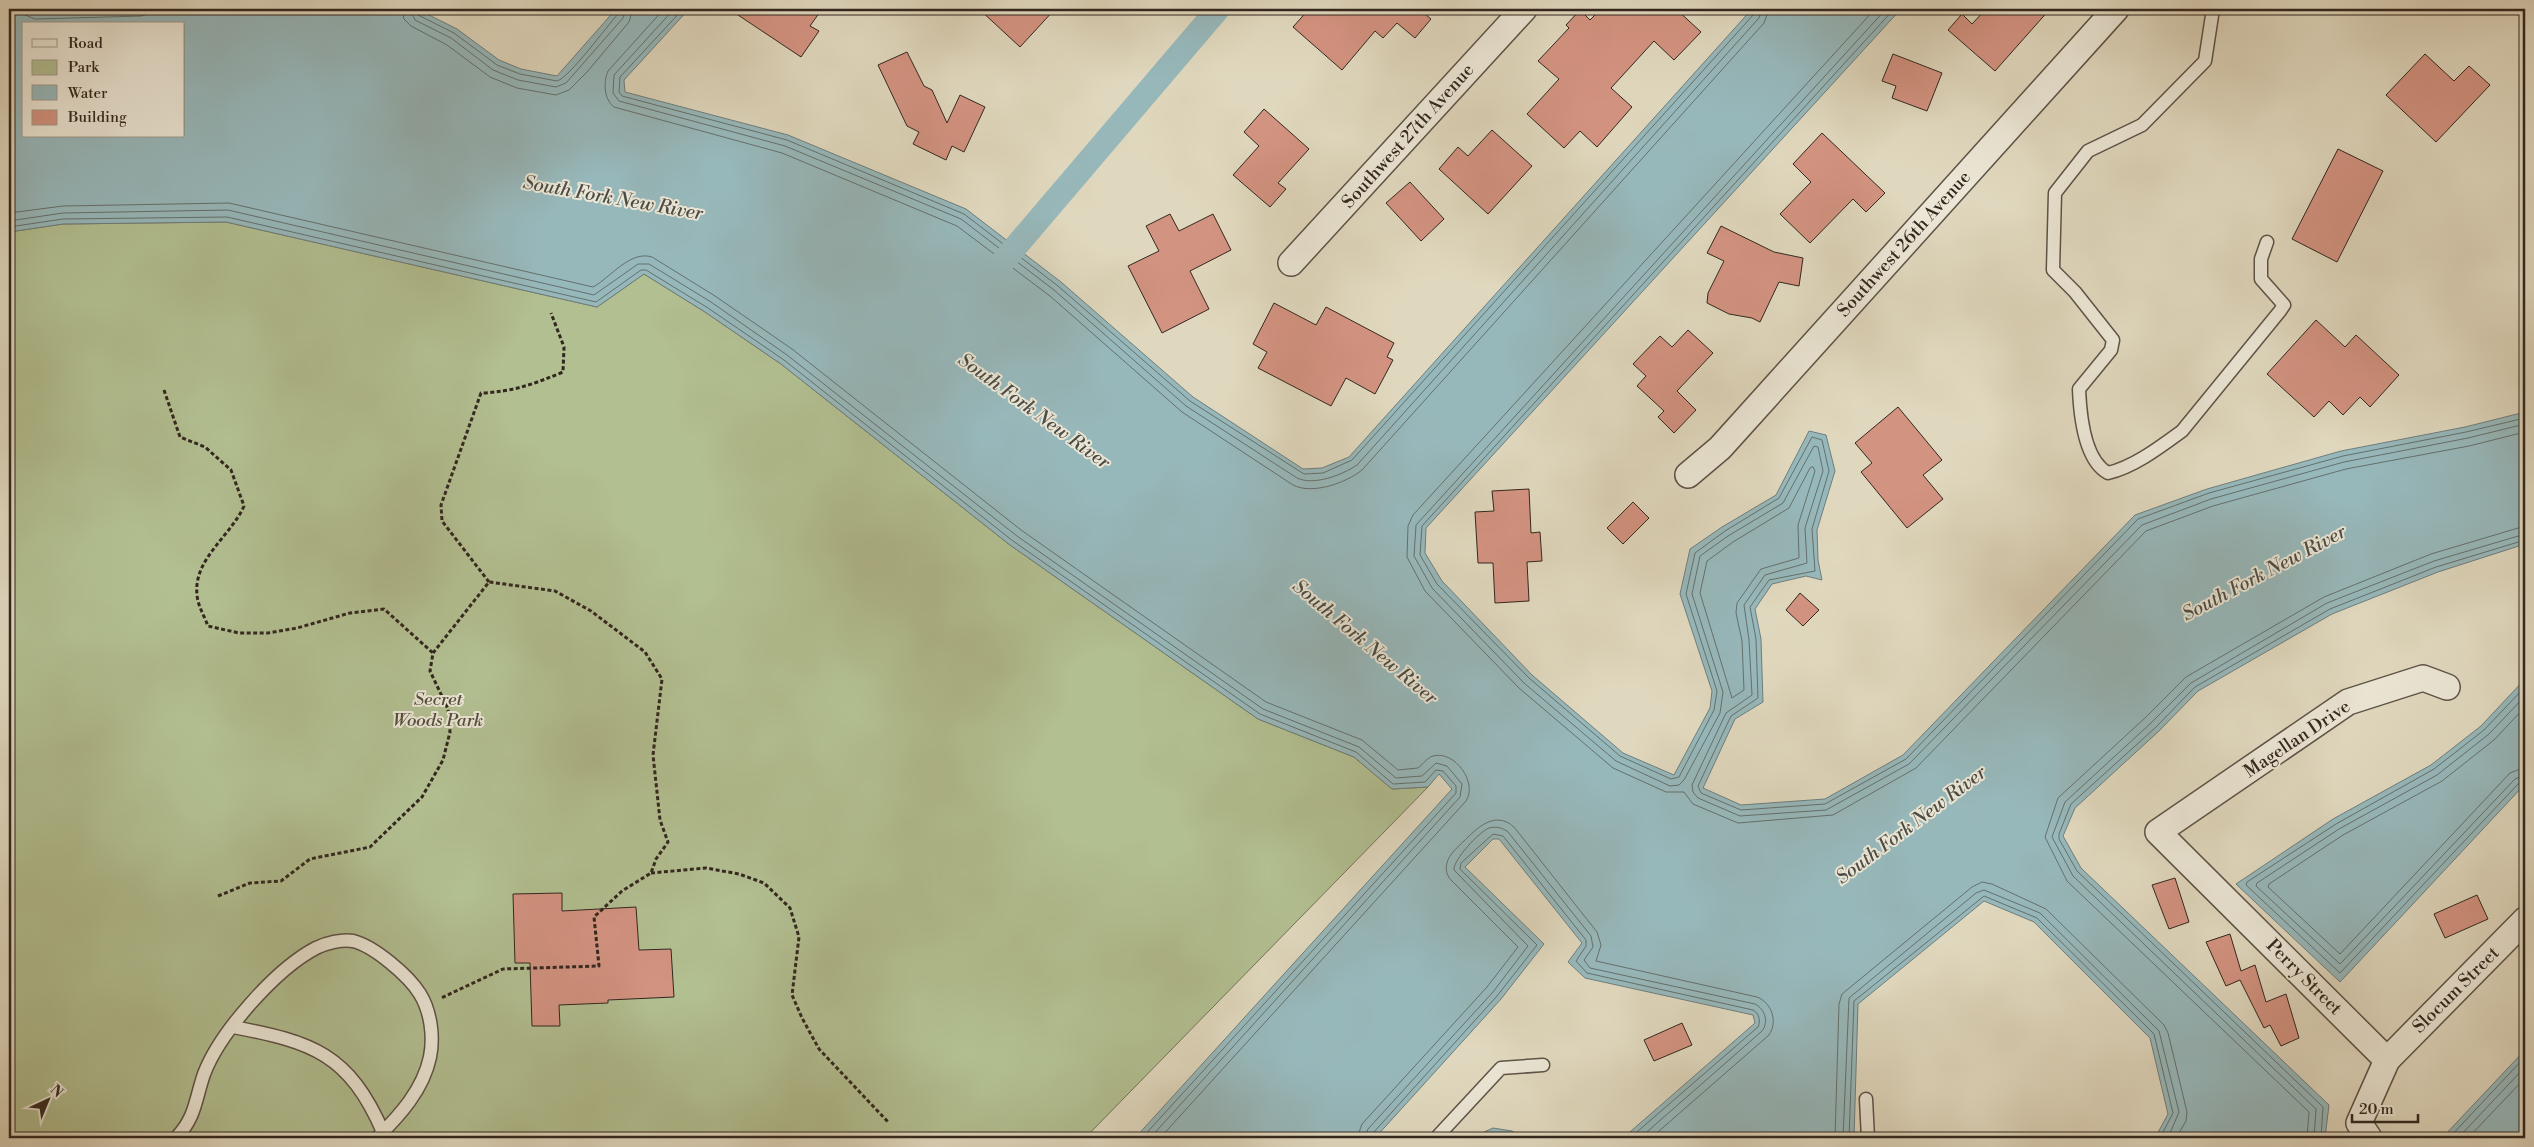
<svg xmlns="http://www.w3.org/2000/svg" width="2534" height="1147" font-family="'Libre Bodoni',serif">
  <rect width="100%" height="100%" fill="#e0d8be"/>
  <filter id="stains"><feTurbulence type="fractalNoise" baseFrequency=".004" numOctaves="4"/><feColorMatrix values="0 0 0 0 .2 0 0 0 0 .09 0 0 0 0 .02 0 0 0 .5 -.17"/></filter>
  <radialGradient id="worn" r=".72"><stop offset=".6" stop-color="#630" stop-opacity="0"/><stop offset="1" stop-color="#630" stop-opacity=".3"/></radialGradient>
  <!-- green -->
  <path fill="#b2bf91" stroke="#727358" d="M 226,222 L 597,307 L 644,274 L 705,312 L 781,364 L 1010,545 L 1258,719 L 1354,757 L 1392,789 L 1428,787 L 1085,1138 L 9,1138 L 9,232 L 63,224 Z"/>
  <!-- water -->
  <g fill="#97b8bb" stroke="#6f7e7d" fill-rule="evenodd">
    <path d="M 9,9 L 23,9 L 35,14 L 112,14 L 174,9 L 417,9 L 457,29 L 499,60 L 521,69 L 557,76 L 616,9 L 689,9 L 624,80 L 625,92 L 788,135 L 966,209 L 1061,282 L 1193,397 L 1303,469 L 1322,468 L 1349,457 L 1752,9 L 1901,9 L 1426,528 L 1425,553 L 1442,581 L 1532,675 L 1623,753 L 1674,775 L 1710,708 L 1712,691 L 1680,594 L 1690,549 L 1722,527 L 1776,495 L 1809,431 L 1826,435 L 1835,471 L 1817,530 L 1818,560 L 1822,580 L 1806,576 L 1772,584 L 1755,609 L 1761,639 L 1763,702 L 1735,719 L 1703,788 L 1741,805 L 1825,799 L 1903,755 L 2135,515 L 2207,489 L 2341,451 L 2465,427 L 2525,412 L 2525,544 L 2438,572 L 2332,614 L 2198,691 L 2159,731 L 2075,808 L 2063,836 L 2081,868 L 2329,1105 L 2325,1138 L 2155,1138 L 2168,1114 L 2150,1038 L 2034,922 L 1984,901 L 1858,1004 L 1854,1138 L 1623,1138 L 1755,1023 L 1753,1015 L 1585,978 L 1568,962 L 1582,943 L 1499,839 L 1493,839 L 1465,867 L 1544,944 L 1501,999 L 1375,1138 L 1135,1138 L 1452,789 L 1439,774 L 1428,787 L 1392,789 L 1354,757 L 1258,719 L 1010,545 L 781,364 L 705,312 L 644,274 L 597,307 L 226,222 L 63,224 L 9,232 ZM 24,24 L 184,24 L 184,136 L 24,136 Z"/>
    <path d="M 2525,679 L 2525,784 L 2340,982 L 2236,884 L 2333,819 L 2431,765 L 2481,726 Z"/>
    <path d="M 2525,1050 L 2525,1138 L 2442,1138 Z"/>
    <path d="M 1493,1128 L 1512,1131 L 1522,1138 L 1471,1138 Z"/>
  </g>
  <g fill="none" stroke-linecap="round" stroke-linejoin="round">
    <!-- shore -->
    <g stroke="#64706d" stroke-width="1">
      <path d="M 23,9 L 25,15 L 35,19 L 142,16 L 147,14 L 148,9"/>
      <path d="M 402,9 L 404,19 L 411,26 L 447,45 L 490,77 L 517,88 L 556,95 L 569,90 L 587,72 L 629,22 L 633,9"/>
      <path d="M 410,9 L 415,20 L 451,38 L 493,70 L 518,80 L 556,87 L 566,83 L 623,18 L 626,9"/>
      <path d="M 416,9 L 418,15 L 454,33 L 497,65 L 520,74 L 557,81 C 569,78 607,26 618,14 L 619,9"/>
      <path d="M 664,9 L 608,71 C 603,83 604,99 614,107 L 782,153 L 957,226 L 1050,296 L 1182,412 L 1293,485 C 1312,495 1346,483 1362,470 L 1764,23 L 1769,9"/>
      <path d="M 674,9 L 614,75 L 613,93 L 619,101 L 785,146 L 961,219 L 1054,290 L 1186,406 L 1297,478 C 1314,486 1342,475 1357,465 L 1759,18 L 1762,9"/>
      <path d="M 683,9 L 620,77 L 619,92 L 622,96 L 787,140 L 964,214 L 1058,286 L 1190,401 L 1304,474 L 1323,473 L 1352,460 L 1754,14 L 1756,9"/>
      <path d="M 1875,9 L 1413,515 L 1408,526 L 1407,557 L 1425,591 L 1519,688 L 1613,768 L 1666,792 L 1684,792 L 1693,804 L 1738,823 L 1833,815 L 1916,768 L 2146,531 L 2213,506 L 2346,469 L 2469,446 L 2525,432"/>
      <path d="M 1886,9 L 1416,525 L 1414,556 L 1432,588 L 1524,683 L 1616,761 L 1670,786 L 1679,785 L 1684,780 L 1720,713 L 1723,692 L 1692,594 L 1700,556 L 1728,536 L 1783,503 L 1814,446 L 1818,447 L 1823,471 L 1805,528 L 1807,563 L 1765,575 L 1744,605 L 1749,640 L 1752,695 L 1726,713 L 1692,785 L 1693,792 L 1698,798 L 1740,816 L 1826,810 L 1909,764 L 2142,525 L 2211,499 L 2344,462 L 2468,438 L 2525,424"/>
      <path d="M 1894,9 L 1422,526 L 1420,555 L 1437,584 L 1529,678 L 1620,756 L 1671,779 L 1679,777 L 1714,710 L 1717,691 L 1686,594 L 1695,553 L 1725,531 L 1779,498 L 1812,437 L 1822,440 L 1829,471 L 1812,529 L 1815,571 L 1769,580 L 1750,607 L 1756,639 L 1758,698 L 1731,716 L 1698,786 L 1701,793 L 1741,810 L 1825,804 L 1906,759 L 2138,519 L 2209,493 L 2343,456 L 2466,432 L 2525,418"/>
      <path d="M 9,213 L 63,206 L 229,203 L 593,287 C 610,278 630,250 652,257 L 715,296 L 792,349 L 1021,530 L 1266,702 L 1362,740 L 1398,770 L 1418,768 C 1423,764 1427,758 1433,756 C 1455,750 1478,783 1466,801 L 1160,1138"/>
      <path d="M 9,221 L 63,213 L 228,210 L 594,295 L 638,264 L 649,264 L 711,302 L 787,355 L 1017,536 L 1263,709 L 1359,747 L 1396,778 L 1422,776 L 1436,763 L 1447,766 L 1462,784 L 1460,797 L 1150,1138"/>
      <path d="M 9,227 L 63,219 L 227,217 L 596,302 L 641,270 L 646,270 L 708,308 L 784,360 L 1013,541 L 1260,714 L 1356,752 L 1393,784 L 1425,782 L 1436,770 L 1443,771 L 1456,786 L 1456,793 L 1142,1138"/>
      <path d="M 1813,467 L 1815,471 L 1798,525 L 1799,558 L 1761,569 L 1737,603 L 1736,613 L 1742,641 L 1744,690 L 1732,698 L 1700,593 L 1707,561 L 1733,542 L 1789,508 L 1810,468 Z"/>
      <path d="M 2525,687 L 2484,730 L 2434,769 L 2336,824 L 2247,882 L 2246,885 L 2340,973 L 2519,783 L 2525,781"/>
      <path d="M 2525,696 L 2489,734 L 2437,775 L 2339,829 L 2257,883 L 2256,886 L 2340,964 L 2515,779 L 2525,775"/>
      <path d="M 2525,707 L 2494,740 L 2442,781 L 2343,835 L 2269,884 L 2268,887 L 2340,954 L 2510,773 L 2525,767"/>
      <path d="M 1357,1138 L 1362,1124 L 1487,987 L 1518,947 L 1452,881 C 1447,876 1445,870 1447,863 C 1449,854 1458,847 1464,841 C 1477,828 1495,810 1514,827 L 1597,932 L 1601,945 L 1596,961 L 1757,997 C 1772,1003 1778,1022 1769,1035 L 1651,1138"/>
      <path d="M 1365,1138 L 1368,1129 L 1493,992 L 1528,946 L 1454,870 C 1453,860 1479,832 1489,828 C 1496,826 1503,828 1508,832 L 1591,936 L 1593,947 L 1584,960 L 1590,968 L 1755,1004 C 1765,1009 1769,1022 1762,1031 L 1640,1138"/>
      <path d="M 1371,1138 L 1373,1133 L 1497,996 L 1537,945 L 1460,869 L 1461,863 L 1493,834 L 1503,836 L 1586,940 L 1586,946 L 1576,961 L 1587,973 L 1753,1010 C 1759,1013 1761,1021 1758,1027 L 1630,1138"/>
      <path d="M 1835,1138 L 1839,1004 L 1842,994 L 1972,887 L 1982,882 L 1992,884 L 2046,909 L 2164,1025 L 2168,1033 L 2187,1112 L 2186,1121 L 2176,1138"/>
      <path d="M 1843,1138 L 1849,998 L 1976,893 L 1984,890 L 2040,913 L 2159,1031 L 2179,1112 L 2168,1138"/>
      <path d="M 1849,1138 L 1854,1001 L 1984,896 L 2037,918 L 2154,1034 L 2173,1113 L 2160,1138"/>
      <path d="M 2307,1138 L 2309,1112 L 2067,881 L 2045,837 L 2058,798 L 2146,717 L 2186,677 L 2324,597 L 2431,554 L 2525,526"/>
      <path d="M 2314,1138 L 2316,1109 L 2073,876 L 2052,837 L 2065,802 L 2151,723 L 2191,683 L 2327,603 L 2434,561 L 2525,534"/>
      <path d="M 2321,1138 L 2323,1107 L 2077,871 L 2059,839 L 2059,834 L 2071,804 L 2156,727 L 2195,687 L 2330,609 L 2436,567 L 2525,540"/>
      <path d="M 2449,1138 L 2525,1057"/>
      <path d="M 2458,1138 L 2525,1067"/>
      <path d="M 2468,1138 L 2525,1078"/>
    </g>
    <!-- canal -->
    <path stroke="#97b8bb" stroke-width="24" d="M 994,272 L 1218,9"/>
  </g>
  <!-- building -->
  <g fill="#d39381" stroke="#32271f">
    <path d="M 729,9 L 822,9 L 810,26 L 819,31 L 801,57 Z"/>
    <path d="M 979,9 L 1055,9 L 1020,47 Z"/>
    <path d="M 1309,9 L 1419,9 L 1431,19 L 1415,38 L 1397,23 L 1383,38 L 1375,31 L 1342,70 L 1293,27 Z"/>
    <path d="M 1601,9 L 1676,9 L 1701,32 L 1674,60 L 1654,41 L 1611,88 L 1632,107 L 1597,147 L 1580,131 L 1564,148 L 1527,114 L 1559,79 L 1538,61 L 1569,28 L 1566,25 L 1580,10 L 1590,20 Z"/>
    <path d="M 1986,9 L 2050,9 L 1995,71 L 1948,30 L 1962,14 L 1972,24 Z"/>
    <path d="M 907,52 L 924,86 L 932,90 L 947,123 L 960,95 L 985,107 L 964,152 L 952,146 L 946,160 L 913,144 L 919,132 L 907,126 L 878,65 Z"/>
    <path d="M 1893,54 L 1942,73 L 1927,111 L 1892,98 L 1896,86 L 1882,81 Z"/>
    <path d="M 2425,54 L 2454,81 L 2469,66 L 2490,85 L 2436,142 L 2386,95 Z"/>
    <path d="M 1264,109 L 1309,149 L 1278,183 L 1286,189 L 1270,207 L 1233,175 L 1259,146 L 1244,132 Z"/>
    <path d="M 1492,130 L 1532,166 L 1488,214 L 1439,169 L 1458,147 L 1468,156 Z"/>
    <path d="M 1822,133 L 1885,193 L 1866,212 L 1853,199 L 1810,243 L 1780,214 L 1811,182 L 1793,164 Z"/>
    <path d="M 2338,149 L 2383,171 L 2337,262 L 2292,239 Z"/>
    <path d="M 1410,182 L 1444,219 L 1421,241 L 1386,203 Z"/>
    <path d="M 1170,214 L 1179,231 L 1213,214 L 1231,250 L 1190,271 L 1209,309 L 1162,333 L 1128,266 L 1159,251 L 1146,226 Z"/>
    <path d="M 1721,226 L 1774,252 L 1803,258 L 1799,286 L 1779,282 L 1760,322 L 1752,318 L 1729,314 L 1707,303 L 1708,293 L 1724,261 L 1707,253 Z"/>
    <path d="M 1274,303 L 1316,325 L 1326,307 L 1394,343 L 1387,357 L 1393,360 L 1375,394 L 1346,378 L 1331,406 L 1258,368 L 1267,352 L 1253,344 Z"/>
    <path d="M 2316,320 L 2345,347 L 2356,335 L 2399,375 L 2370,407 L 2360,397 L 2343,415 L 2329,401 L 2314,417 L 2267,374 Z"/>
    <path d="M 1688,330 L 1713,353 L 1677,391 L 1696,410 L 1674,433 L 1658,417 L 1664,411 L 1637,386 L 1646,376 L 1633,364 L 1660,336 L 1672,347 Z"/>
    <path d="M 1898,407 L 1942,460 L 1923,475 L 1943,499 L 1907,528 L 1861,472 L 1872,463 L 1855,443 Z"/>
    <path d="M 1529,489 L 1531,533 L 1540,532 L 1542,561 L 1527,562 L 1529,601 L 1495,603 L 1493,563 L 1478,563 L 1475,512 L 1494,511 L 1492,491 Z"/>
    <path d="M 1633,502 L 1649,518 L 1623,544 L 1607,528 Z"/>
    <path d="M 1800,593 L 1819,610 L 1803,626 L 1786,610 Z"/>
    <path d="M 2175,878 L 2189,922 L 2169,929 L 2152,885 Z"/>
    <path d="M 562,893 L 562,911 L 636,907 L 639,950 L 671,949 L 674,997 L 608,1000 L 608,1003 L 559,1005 L 560,1026 L 532,1026 L 530,963 L 515,963 L 513,894 Z"/>
    <path d="M 2477,895 L 2488,919 L 2445,938 L 2434,914 Z"/>
    <path d="M 2230,934 L 2241,971 L 2255,965 L 2266,1002 L 2286,994 L 2299,1038 L 2281,1046 L 2270,1025 L 2264,1028 L 2240,980 L 2226,986 L 2206,942 Z"/>
    <path d="M 1682,1023 L 1692,1045 L 1654,1061 L 1644,1040 Z"/>
  </g>
  <g fill="none" stroke-linecap="round" stroke-linejoin="round">
    <defs>
      <g id="service">
        <path d="M 2213,9 L 2205,61 L 2142,125 L 2088,151 L 2055,193 L 2053,270 L 2075,292 L 2113,340 L 2111,350 L 2079,389 C 2080,413 2084,460 2108,473 C 2134,467 2160,447 2182,431 L 2280,311 L 2284,305 L 2261,279 L 2261,259 L 2267,242"/>
        <path d="M 233,1027 C 313,1042 349,1054 383,1132"/>
        <path d="M 1866,1099 L 1868,1138"/>
        <path d="M 176,1138 C 196,1117 195,1100 204,1074 C 220,1032 276,969 316,948 C 326,943 342,939 353,941 C 374,946 409,976 420,994 C 431,1012 434,1037 430,1057 C 423,1090 400,1115 377,1138"/>
        <path d="M 1436,1138 L 1501,1068 L 1543,1065"/>
      </g>
      <g id="minor">
        <path d="M 1291,263 L 1524,9"/>
        <path d="M 1688,475 L 1720,448 L 2116,9"/>
        <path d="M 2387,1060 L 2525,920"/>
        <path d="M 2369,1138 L 2359,1123 L 2387,1060 L 2158,832 L 2348,702 L 2423,678 L 2447,687"/>
      </g>
    </defs>
    <!-- service casing -->
    <use href="#service" stroke="#5e5347" stroke-width="15"/>
    <!-- minor casing -->
    <use href="#minor" stroke="#5e5347" stroke-width="28"/>
    <!-- path -->
    <g stroke="#32271f" stroke-width="3" stroke-dasharray="4 2.5" stroke-linecap="butt">
      <path d="M 164,390 L 180,437 L 205,447 L 231,470 L 244,506 C 230,538 189,561 198,601 C 200,609 205,618 208,626 L 239,633 L 268,633 L 297,628 L 350,613 L 384,609 L 433,653"/>
      <path d="M 489,582 L 442,521 L 441,505 L 481,393 C 512,392 534,384 563,372 L 564,347 L 551,313"/>
      <path d="M 651,873 L 706,868 L 739,874 L 764,883 L 790,908 L 799,937 L 792,995 L 802,1018 L 819,1049 L 889,1123"/>
      <path d="M 218,896 L 250,883 L 281,881 L 310,859 L 370,847 L 422,797 L 443,760 L 450,732 L 448,709 L 430,671 L 433,653 L 489,582 L 555,591 L 591,611 L 645,652 L 662,679 L 653,755 L 660,820 L 668,842 L 656,859 L 651,873 L 622,891 L 594,917 L 599,966 L 503,969 L 441,998"/>
    </g>
    <!-- service -->
    <use href="#service" stroke="#ebe6d5" stroke-width="12"/>
    <!-- minor -->
    <use href="#minor" stroke="#ebe6d5" stroke-width="25"/>
  </g>
  <g text-anchor="middle" dominant-baseline="central" stroke-width="4" stroke-linejoin="round" paint-order="stroke">
    <!-- street labels -->
    <g font-size="18" fill="#32271f" stroke="#ebe6d5">
      <text transform="translate(1408 136) rotate(-48)">Southwest 27th Avenue</text>
      <text transform="translate(1904 244) rotate(-48)">Southwest 26th Avenue</text>
      <text transform="translate(2297 739) rotate(-34)">Magellan Drive</text>
      <text transform="translate(2304 977) rotate(45)">Perry Street</text>
      <text transform="translate(2456 990) rotate(-45)">Slocum Street</text>
    </g>
    <!-- park labels -->
    <g font-size="18" font-style="italic" fill="#524d3c" stroke="#ebe6d5">
      <text x="438" y="699">Secret<tspan x="438" dy="21">Woods Park</tspan></text>
    </g>
    <!-- water labels -->
    <g font-size="19" font-style="italic" fill="#4b4b46" stroke="#ebe6d5">
      <text transform="translate(613 198) rotate(10)">South Fork New River</text>
      <text transform="translate(1034 411) rotate(36)">South Fork New River</text>
      <text transform="translate(2264 573) rotate(-28)">South Fork New River</text>
      <text transform="translate(1365 642) rotate(40)">South Fork New River</text>
      <text transform="translate(1911 825) rotate(-37)">South Fork New River</text>
    </g>
  </g>
  <!-- margin -->
  <rect width="2534" height="1147" fill="none" stroke="#e0d8be" stroke-width="30"/>
  <rect x="10" y="10" width="2514" height="1127" fill="none" stroke="#32271f" stroke-width="2.5"/>
  <rect x="15" y="15" width="2504" height="1117" fill="none" stroke="#32271f"/>
  <!-- legend -->
  <rect x="22" y="22" width="162" height="115" fill="#ebe6d5" stroke="#a19a8c"/>
  <rect x="32" y="39" width="25" height="8" fill="#ebe6d5" stroke="#a19a8c"/>
  <text x="68" y="48" font-size="15" fill="#32271f">Road</text>
  <rect x="32" y="60" width="25" height="15" fill="#b2bf91" stroke="#a19a8c"/>
  <text x="68" y="72" font-size="15" fill="#32271f">Park</text>
  <rect x="32" y="85" width="25" height="15" fill="#97b8bb" stroke="#a19a8c"/>
  <text x="68" y="98" font-size="15" fill="#32271f">Water</text>
  <rect x="32" y="110" width="25" height="15" fill="#d39381" stroke="#a19a8c"/>
  <text x="68" y="122" font-size="15" fill="#32271f">Building</text>
  <!-- north arrow -->
  <g transform="translate(48 1100) rotate(44)" stroke="#ebe6d5" stroke-width="4" paint-order="stroke">
  <path d="M0-4L9 19L0 12L-9 19Z" fill="#32271f"/>
  <text y="-8" font-size="14" font-weight="bold" text-anchor="middle" fill="#32271f">N</text>
  </g>
  <!-- scale -->
  <path d="M2352 1114v8h66v-8" fill="none" stroke="#32271f" stroke-width="2.5"/>
  <text x="2359" y="1114" font-size="15" fill="#32271f" stroke="#ebe6d5" stroke-width="4" paint-order="stroke">20 m</text>
  <rect width="100%" height="100%" filter="url(#stains)"/>
  <rect width="100%" height="100%" fill="url(#worn)"/>
</svg>
